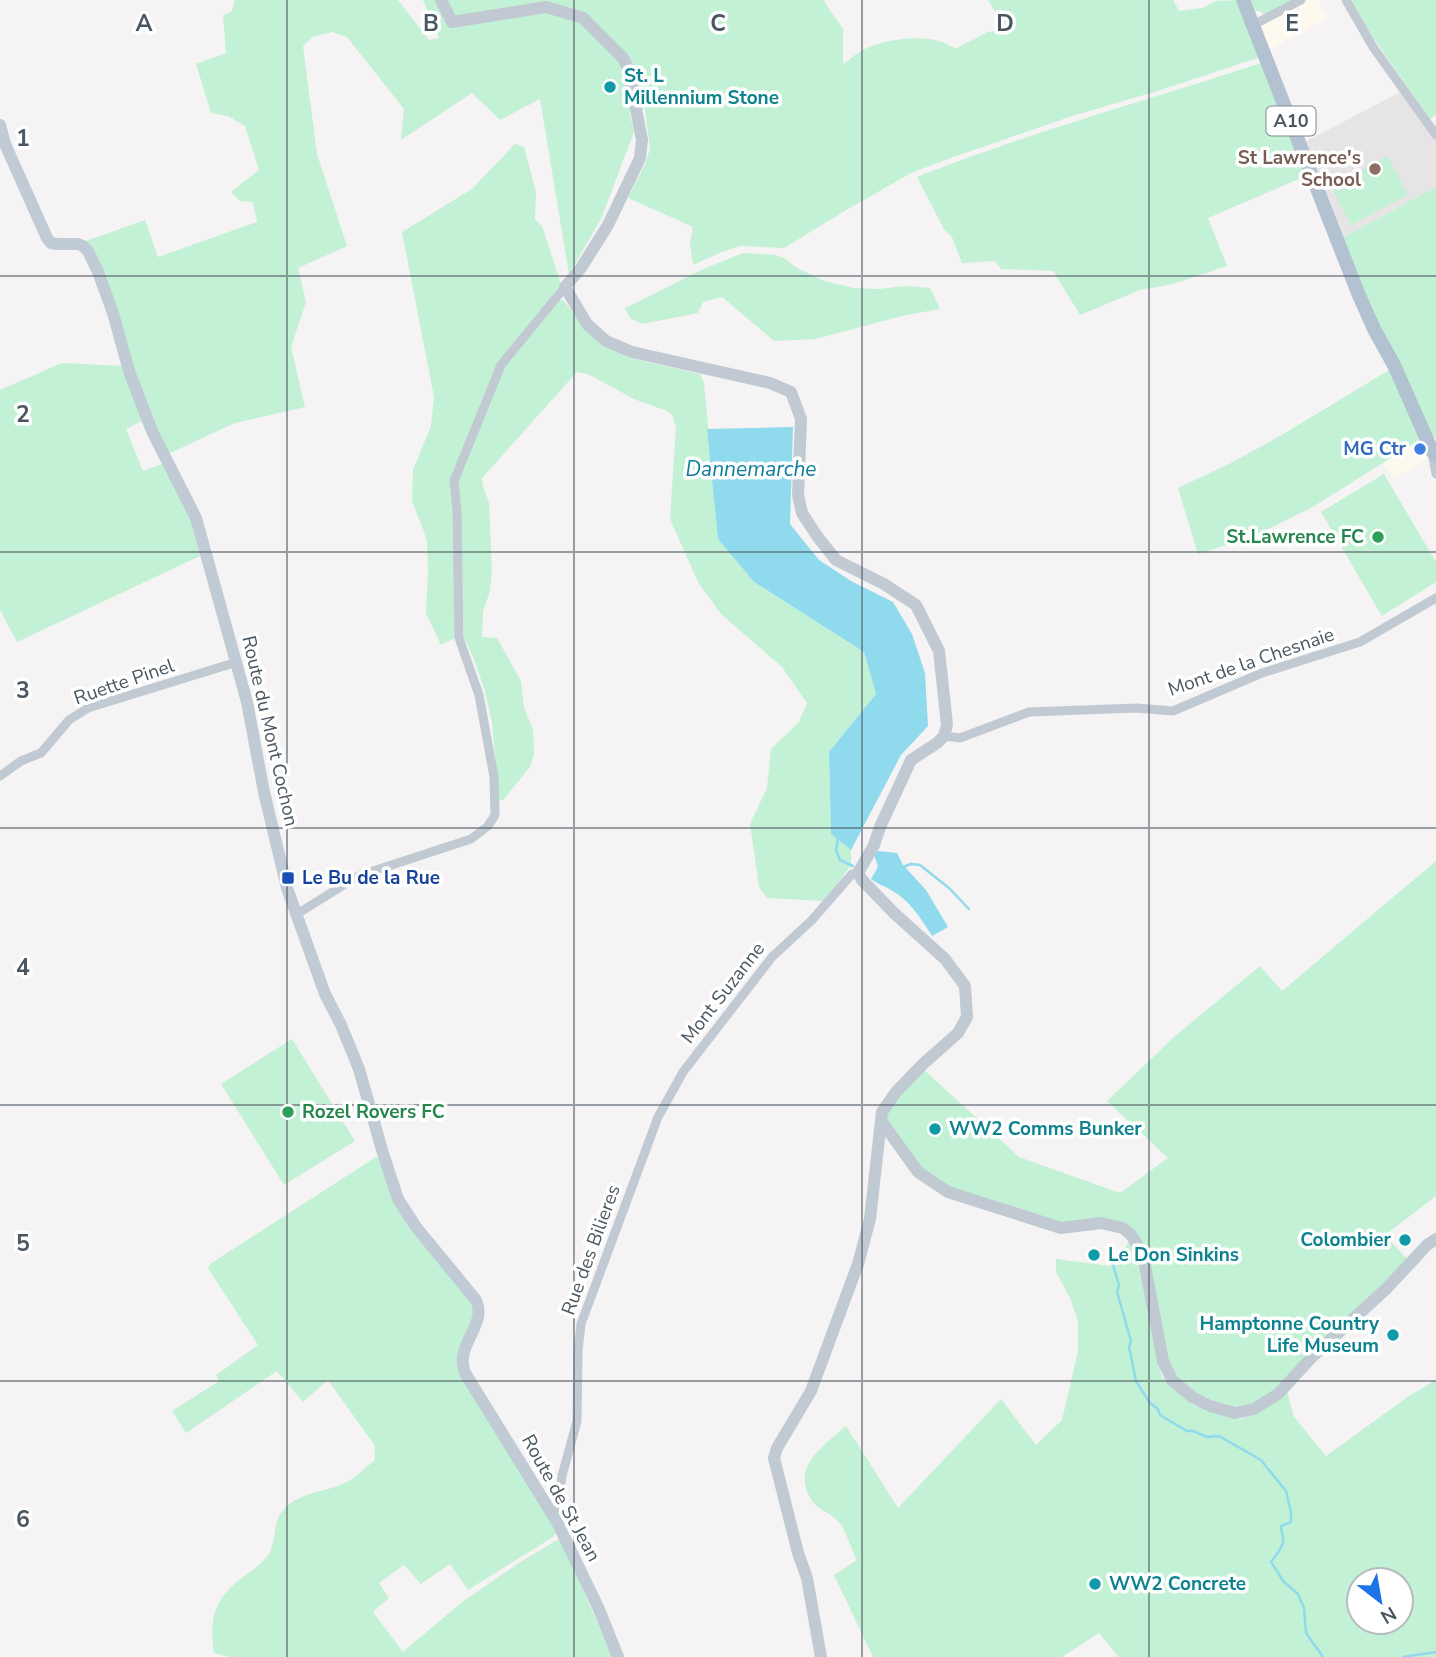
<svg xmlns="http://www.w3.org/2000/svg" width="1436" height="1657" font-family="'Nunito Sans',sans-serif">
  <rect width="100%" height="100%" fill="#f5f3f3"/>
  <!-- commercial -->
  <g fill="#fdf9ef">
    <path d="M 1307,0 L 1319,0 L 1318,1 L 1328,18 L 1268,51 L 1259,30 L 1261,24 Z"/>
    <path d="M 1421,439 L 1429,458 L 1393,478 L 1383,464 Z"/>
  </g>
  <!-- education -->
  <path fill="#e6e4e5" d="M 1402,91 L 1436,140 L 1436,187 L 1342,238 L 1305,142 Z"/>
  <!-- green -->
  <g fill="#c3f1d5" fill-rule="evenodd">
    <path d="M 235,0 L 398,0 L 429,40 L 439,38 L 423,0 L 823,0 L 843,29 L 843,64 C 850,59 858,52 867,48 C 889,38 935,32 955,49 L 988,32 L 1007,30 L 988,0 L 1173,0 L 1179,11 L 1203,8 L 1216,1 L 1237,0 L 1260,57 L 1161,90 L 1072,116 L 945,160 L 911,173 L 843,212 L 784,248 L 740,246 L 722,252 L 693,265 L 690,244 L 693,227 L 628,198 L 645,164 L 650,149 L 645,109 L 629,111 L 634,132 L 601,219 L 569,274 L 540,99 L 500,120 L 472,93 L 401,140 L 404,109 L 347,37 L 332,32 L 314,36 L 303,46 L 317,154 L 347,246 L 298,268 L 306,302 L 291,347 L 305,407 L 235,423 L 168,454 L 151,420 L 86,241 L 145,220 L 158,257 L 257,222 L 253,202 L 240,201 L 231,192 L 259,170 L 245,126 L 228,116 L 211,113 L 196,64 L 226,53 L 223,15 L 231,12 Z"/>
    <path d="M 1248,0 L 1295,0 L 1265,16 L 1260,11 L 1253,11 Z"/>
    <path d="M 1351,0 L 1436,0 L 1436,115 L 1430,119 L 1372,36 Z"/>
    <path d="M 1261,63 L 1308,175 L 1208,218 L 1227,266 L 1173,284 L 1140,290 L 1080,315 L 1053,271 L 1001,269 L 995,261 L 962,263 L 952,237 L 944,229 L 917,177 C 1030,132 1146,101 1261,63 Z"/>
    <path d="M 515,144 L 524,147 L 536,192 L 535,220 L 542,226 L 561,284 L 499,365 L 451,480 L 455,531 L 457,637 L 441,645 L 426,613 L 428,573 L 427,540 L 412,501 L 413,470 L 431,426 L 434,397 L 402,232 L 472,189 Z"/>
    <path d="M 1388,156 L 1408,195 L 1351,225 L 1331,186 Z"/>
    <path d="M 1436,187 L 1436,439 L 1429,432 L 1366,300 L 1342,238 Z"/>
    <path d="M 743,253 L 775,255 L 784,258 L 797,268 L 824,281 L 854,288 L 878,289 L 905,286 L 930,288 L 940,309 L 906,315 L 815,339 L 774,341 L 722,297 L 703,302 L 698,313 L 642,324 L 630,318 L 625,308 L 701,270 Z"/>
    <path d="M 563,300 L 586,328 L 630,358 L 700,374 L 704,382 L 718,539 L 754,582 L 864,652 L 876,694 L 829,752 L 831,834 L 851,850 L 851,865 L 825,901 L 767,898 L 759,887 L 750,824 L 767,788 L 771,749 L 799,722 L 807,703 L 782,667 L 721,614 L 698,582 L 670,519 L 676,427 L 672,415 L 667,411 L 634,399 L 588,374 L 577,372 L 482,478 L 483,486 L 489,503 L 492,571 L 490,591 L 483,611 L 482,637 L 497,638 L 521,681 L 524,707 L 533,730 L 534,754 L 530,767 L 503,800 L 499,801 L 492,722 L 485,691 L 473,657 L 464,637 L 460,511 L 457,482 L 504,368 L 558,301 Z"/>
    <path d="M 62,363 L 123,366 L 144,420 L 126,429 L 143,471 L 165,463 L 189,512 L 200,556 L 17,642 L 0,610 L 0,390 Z"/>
    <path d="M 1391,369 L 1421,439 L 1311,508 L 1252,537 L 1198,554 L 1178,488 L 1231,463 L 1280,436 Z"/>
    <path d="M 1384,474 L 1436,562 L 1436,582 L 1382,616 L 1321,512 Z"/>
    <path d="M 1436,861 L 1436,1196 L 1385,1235 L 1408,1260 L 1272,1393 L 1248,1406 L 1231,1407 L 1194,1394 L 1176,1377 L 1168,1362 L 1130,1229 L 1064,1224 L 949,1187 L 919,1167 L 885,1121 L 885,1113 L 922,1068 L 1019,1157 L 1120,1193 L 1168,1158 L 1107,1101 L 1174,1037 L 1260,966 L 1282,991 Z"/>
    <path d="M 292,1039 L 355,1141 L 284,1185 L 221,1084 Z"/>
    <path d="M 376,1157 L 380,1158 L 396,1203 L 471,1303 L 474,1311 L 458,1360 L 557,1532 L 553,1537 L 468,1590 L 450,1564 L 421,1584 L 404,1565 L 379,1583 L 389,1598 L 373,1612 L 403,1652 L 462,1602 L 519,1563 L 557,1540 L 562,1541 L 612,1657 L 229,1657 L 214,1653 C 208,1616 216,1596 247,1574 C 254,1569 266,1560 270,1552 C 277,1537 272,1520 286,1507 C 301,1493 322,1492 340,1485 C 353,1481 364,1468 375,1460 L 375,1446 L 328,1380 L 303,1402 L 277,1371 L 186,1433 L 172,1411 L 219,1381 L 216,1375 L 258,1345 L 208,1268 L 210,1264 Z"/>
    <path d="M 1130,1241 L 1140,1260 L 1157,1358 L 1162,1377 L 1172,1387 L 1193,1405 L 1218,1414 L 1241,1419 L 1256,1413 L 1287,1391 L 1294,1417 L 1326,1456 L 1409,1396 L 1436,1380 L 1436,1657 L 1119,1657 L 1099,1633 L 1062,1657 L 873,1657 L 834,1575 L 857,1560 C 852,1551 845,1528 838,1521 C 831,1513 818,1510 812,1501 C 790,1466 823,1447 846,1426 L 898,1508 L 1001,1399 L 1036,1445 L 1062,1420 L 1078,1351 L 1078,1321 L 1070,1298 L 1056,1272 L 1056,1259 L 1110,1266 ZM 1359,1580 L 1401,1580 L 1401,1622 L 1359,1622 Z"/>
  </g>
  <!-- water -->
  <g fill="#90daee">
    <path d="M 793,427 L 790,524 L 819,560 L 851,581 L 893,602 L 912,634 L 925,673 L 928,726 L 901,755 L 851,850 L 831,834 L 829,752 L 876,694 L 864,652 L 754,582 L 718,539 L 707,429 Z"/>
    <path d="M 878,851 L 897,853 L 903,865 L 926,890 L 948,927 L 932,936 C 921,919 910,900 891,890 C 884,886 878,884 871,879 L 878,867 L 874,854 Z"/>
  </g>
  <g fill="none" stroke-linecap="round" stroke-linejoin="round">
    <!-- stream -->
    <g stroke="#90daee" stroke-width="2.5">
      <path d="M 838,839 L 836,850 L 840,860 L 853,866"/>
      <path d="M 903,867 L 911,864 L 920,865 L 949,888 L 969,909"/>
      <path d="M 1112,1262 L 1119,1285 L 1117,1292 L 1131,1341 L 1129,1347 L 1136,1381 L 1150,1403 L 1158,1409 L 1160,1415 L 1187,1431 L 1193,1431 L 1207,1437 L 1219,1436 L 1261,1460 L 1286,1491 L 1291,1512 L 1291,1522 L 1281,1526 C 1281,1531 1284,1537 1283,1542 C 1282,1549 1275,1556 1271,1562 L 1284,1582 L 1298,1594 L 1304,1608 L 1306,1633 L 1323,1657"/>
      <path d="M 1403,1657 L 1436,1652"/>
    </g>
    <!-- minor -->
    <g stroke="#c1cad2" stroke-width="9">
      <path d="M 1346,0 L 1373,47 L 1436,135"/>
      <path d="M 1253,25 L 1301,0"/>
      <path d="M 1432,452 L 1436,474"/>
      <path d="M 944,736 L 960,738 L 1029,712 L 1136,708 L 1173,711 L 1262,673 L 1360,642 L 1436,598"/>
      <path d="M 0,776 L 21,761 L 41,753 L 69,720 L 88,708 L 237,662"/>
      <path d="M 297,914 L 358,876 L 471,839 L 488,826 L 495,815 L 494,777 L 479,695 L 459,638 L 457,511 L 454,481 L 501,365 L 565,287"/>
      <path d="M 557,1522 L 562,1476 L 577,1421 L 578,1351 L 581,1324 L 658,1117 L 683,1072 L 772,957 L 812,920 L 852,874 L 858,873"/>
    </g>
    <!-- tertiary -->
    <g stroke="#c1cad2" stroke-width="12">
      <path d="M 441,0 L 452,22 L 546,7 L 583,18 L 623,58 L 628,68 L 642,140 L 640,158 L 608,225 L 581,268 L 565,287 L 587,324 L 606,341 L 632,352 L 770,383 L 791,392 L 801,419 L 798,495 L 802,513 L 817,536 L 836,560 L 884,584 L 916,605 L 939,651 L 947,725 L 944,736 L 937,743 L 911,760 L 880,827 L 874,845 L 858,873 L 862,880 L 894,913 L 945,959 L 965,986 L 967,1017 L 958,1033 L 923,1064 L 896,1092 L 882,1112 L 870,1219 L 858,1264 L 811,1391 L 777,1448 L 774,1458 L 798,1553 L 807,1578 L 821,1657"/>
      <path d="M 882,1122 L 918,1172 L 948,1192 L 1061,1228 L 1101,1223 L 1123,1228 L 1131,1235 L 1137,1244 L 1144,1260 L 1163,1361 L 1172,1380 L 1192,1397 L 1210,1406 L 1235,1413 L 1254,1409 L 1278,1394 L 1312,1357 L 1387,1288 L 1427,1245 L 1436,1239"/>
    </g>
    <!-- secondary -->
    <path stroke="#c1cbd6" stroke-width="12" d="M 0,125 L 5,144 L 47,238 L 51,243 L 57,244 L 78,244 L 83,246 L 88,251 L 98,272 L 113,313 L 129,371 L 152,431 L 196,518 L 247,702 L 264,792 L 287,888 L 325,994 L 341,1025 L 359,1069 L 382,1150 L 398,1199 L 416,1227 L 476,1300 C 488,1325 454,1345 465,1373 L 557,1522 L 598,1607 L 618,1657"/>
    <!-- primary -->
    <path stroke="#b3c2d1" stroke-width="14" d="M 1243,0 L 1358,293 L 1374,329 L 1394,365 L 1432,451 L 1436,456"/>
  </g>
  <!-- grid -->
  <path fill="none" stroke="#4a5661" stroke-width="2" stroke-opacity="0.55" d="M 287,0 L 287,1657M 574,0 L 574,1657M 862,0 L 862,1657M 1149,0 L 1149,1657M 0,276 L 1436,276M 0,552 L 1436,552M 0,828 L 1436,828M 0,1105 L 1436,1105M 0,1381 L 1436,1381"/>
  <!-- markers -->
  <g fill="#0f9aa8" stroke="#fff" stroke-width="2.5">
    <circle cx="610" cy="87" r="7"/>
    <circle cx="935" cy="1129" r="7"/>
    <circle cx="1405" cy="1240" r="7"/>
    <circle cx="1094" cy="1255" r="7"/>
    <circle cx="1393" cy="1335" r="7"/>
    <circle cx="1095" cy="1584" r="7"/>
  </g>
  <circle fill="#8d6e63" stroke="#fff" stroke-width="2.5" cx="1375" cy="169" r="7"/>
  <circle fill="#3f7fe0" stroke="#fff" stroke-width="2.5" cx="1420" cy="449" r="7"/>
  <g fill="#2e9e5b" stroke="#fff" stroke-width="2.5">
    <circle cx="1378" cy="537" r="7"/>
    <circle cx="288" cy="1112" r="7"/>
  </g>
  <rect fill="#1a4fb4" stroke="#fff" stroke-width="2.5" x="281" y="871" width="14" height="14" rx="3.5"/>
  <g text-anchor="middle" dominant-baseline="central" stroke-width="7" stroke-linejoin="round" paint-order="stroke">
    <!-- shield labels -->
    <rect fill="#fff" stroke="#808990" stroke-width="2" x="1266.5" y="106.5" width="49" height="29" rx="5"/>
    <g font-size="18" font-weight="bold" fill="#4a5661">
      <text x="1291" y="121">A10</text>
    </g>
    <!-- culture labels -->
    <g font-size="19" font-weight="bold" fill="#0d838f" stroke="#fff" text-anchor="start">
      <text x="624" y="76">St. L<tspan x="624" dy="22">Millennium Stone</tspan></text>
      <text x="949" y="1129">WW2 Comms Bunker</text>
      <text x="1391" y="1240" text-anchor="end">Colombier</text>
      <text x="1108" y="1255">Le Don Sinkins</text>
      <text x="1379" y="1324" text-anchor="end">Hamptonne Country<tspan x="1379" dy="22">Life Museum</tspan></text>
      <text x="1109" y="1584">WW2 Concrete</text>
    </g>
    <!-- education labels -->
    <g font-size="19" font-weight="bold" fill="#785e54" stroke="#fff" text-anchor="end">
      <text x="1361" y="158">St Lawrence's<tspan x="1361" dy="22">School</tspan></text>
    </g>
    <!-- shop labels -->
    <g font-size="19" font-weight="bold" fill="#366cbe" stroke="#fff" text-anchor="end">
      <text x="1406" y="449">MG Ctr</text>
    </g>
    <!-- leisure labels -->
    <g font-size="19" font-weight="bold" fill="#27864d" stroke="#fff" text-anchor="end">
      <text x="1364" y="537">St.Lawrence FC</text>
      <text x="302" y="1112" text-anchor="start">Rozel Rovers FC</text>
    </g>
    <!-- street labels -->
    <g font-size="19" fill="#4a5661" stroke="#fff">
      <text transform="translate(1251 662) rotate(-19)">Mont de la Chesnaie</text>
      <text transform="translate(124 682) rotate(-19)">Ruette Pinel</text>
      <text transform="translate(270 731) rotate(77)">Route du Mont Cochon</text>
      <text transform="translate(723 993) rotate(-52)">Mont Suzanne</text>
      <text transform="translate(591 1250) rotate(-70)">Rue des Bilieres</text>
      <text transform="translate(561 1498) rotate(61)">Route de St Jean</text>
    </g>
    <!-- transit labels -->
    <g font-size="19" font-weight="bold" fill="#164399" stroke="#fff" text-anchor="start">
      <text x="302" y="878">Le Bu de la Rue</text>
    </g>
    <!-- water labels -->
    <g font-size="21" font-style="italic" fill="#0c7c9b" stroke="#fff">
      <text x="751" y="469">Dannemarche</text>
    </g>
  </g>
  <g font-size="23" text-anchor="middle" font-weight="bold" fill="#4a5661" stroke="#fff" stroke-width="7" stroke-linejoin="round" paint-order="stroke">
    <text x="144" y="31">A</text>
    <text x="431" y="31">B</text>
    <text x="718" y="31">C</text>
    <text x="1005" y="31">D</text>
    <text x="1292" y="31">E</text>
    <text x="23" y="146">1</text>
    <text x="23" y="422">2</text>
    <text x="23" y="698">3</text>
    <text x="23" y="975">4</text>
    <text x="23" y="1251">5</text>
    <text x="23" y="1527">6</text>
  </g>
  <!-- north arrow -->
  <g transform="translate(1380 1601) rotate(149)"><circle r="33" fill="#ffffff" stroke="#b7bbc0" stroke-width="2"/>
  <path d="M0-5L12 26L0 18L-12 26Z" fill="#1a73e8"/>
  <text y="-10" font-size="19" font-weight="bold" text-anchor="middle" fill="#4a5661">N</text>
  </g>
</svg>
